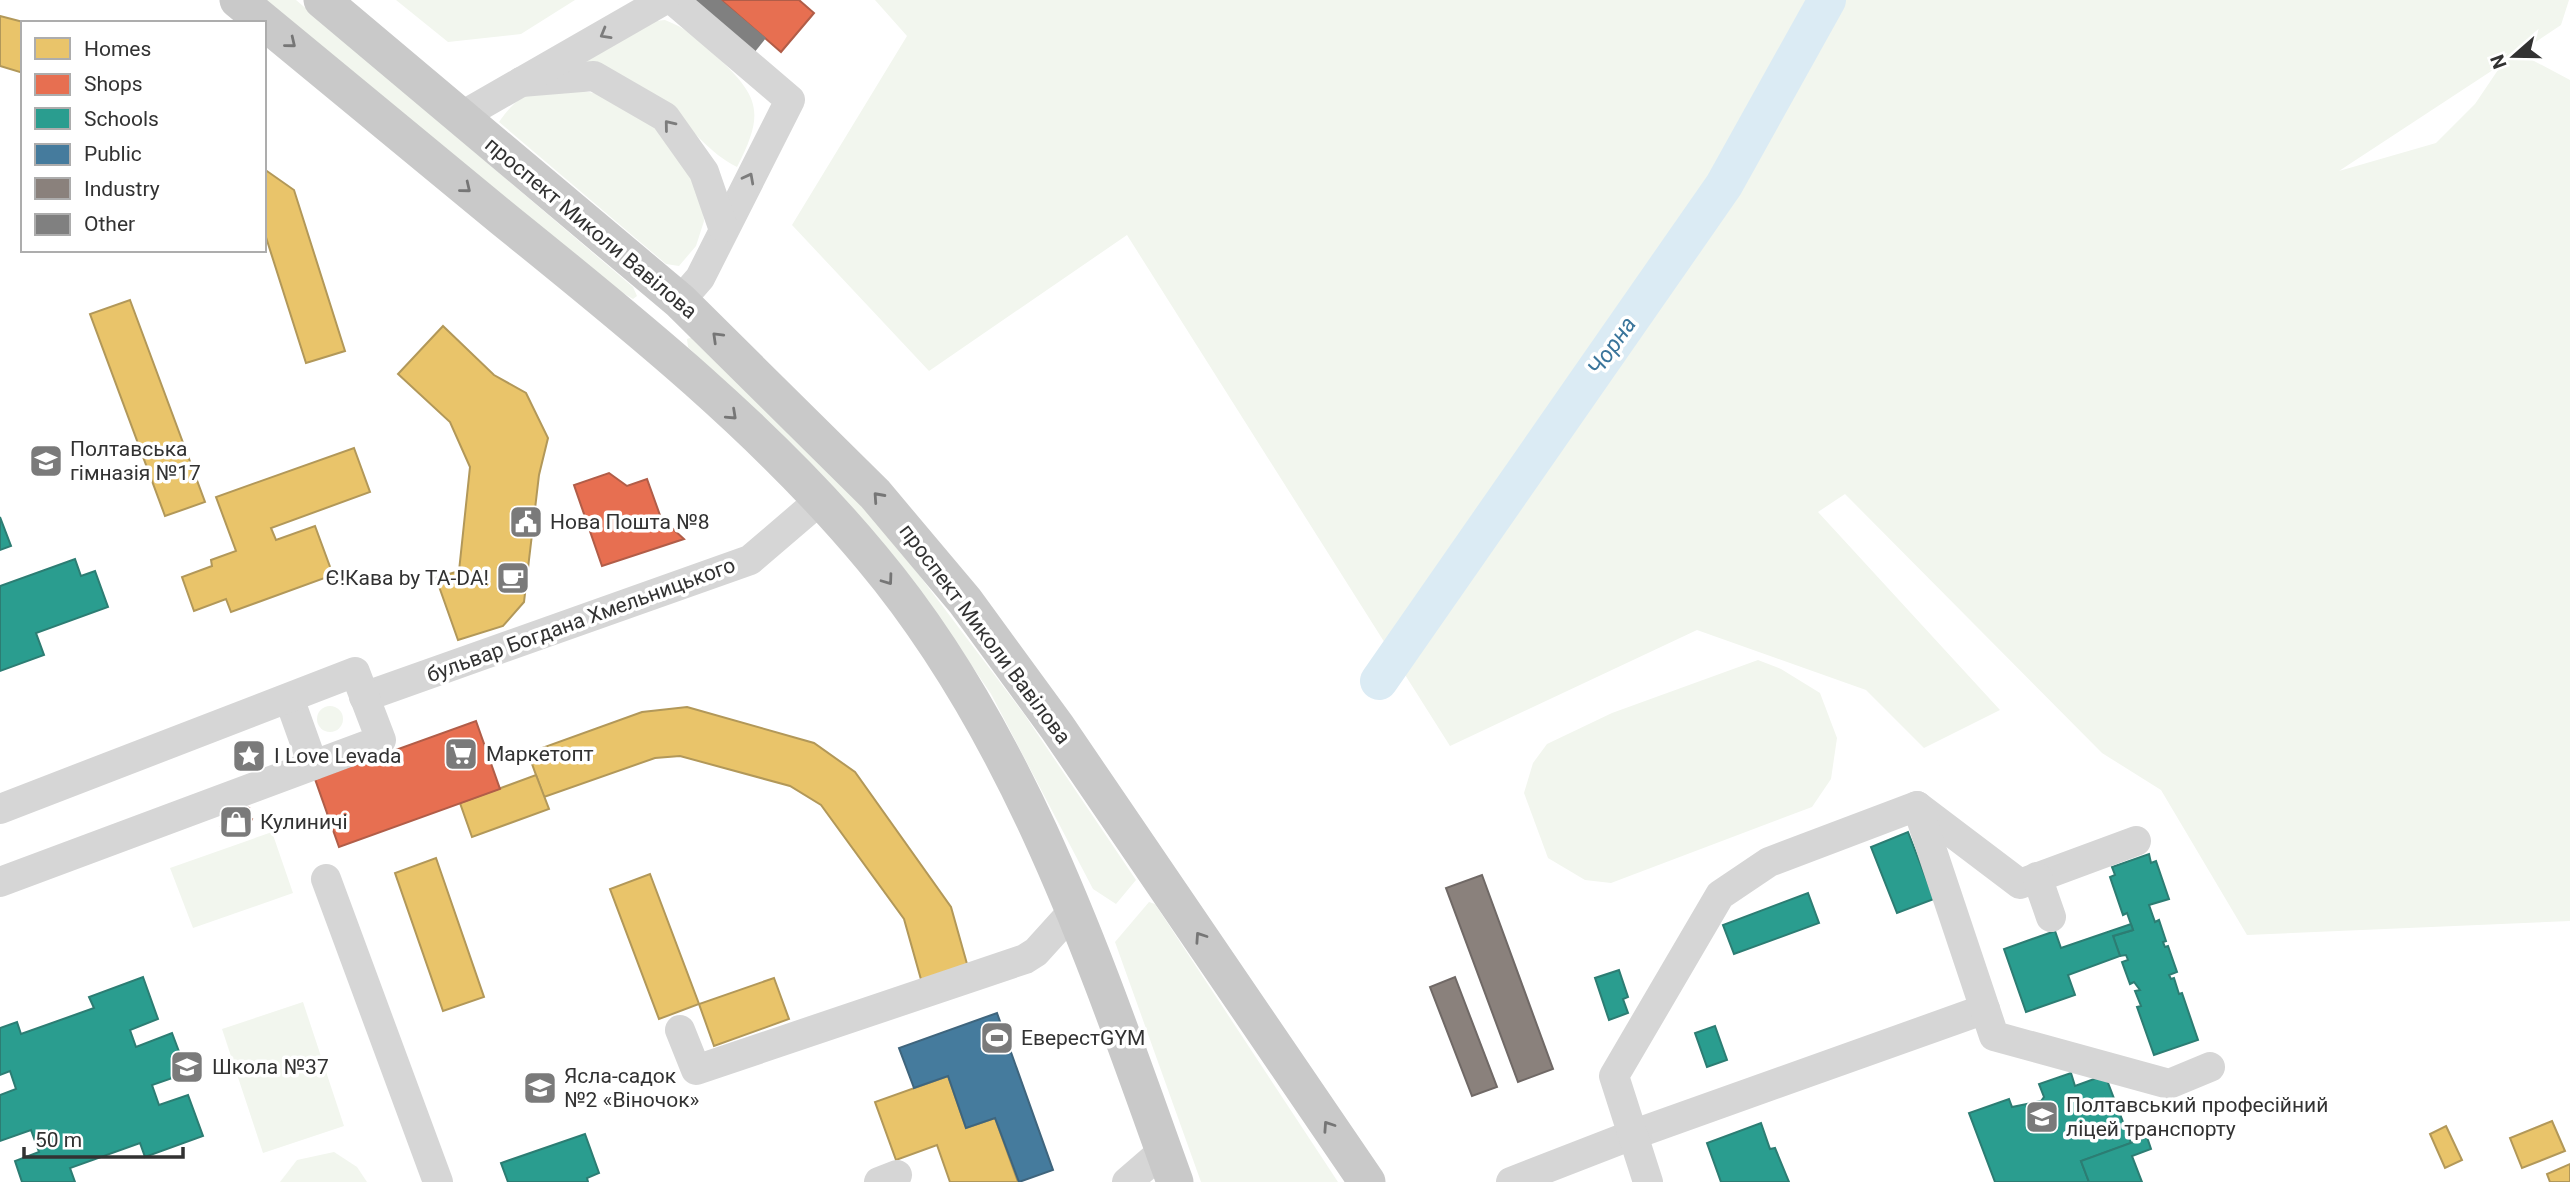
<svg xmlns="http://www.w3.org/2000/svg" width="2570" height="1182" font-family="Roboto,sans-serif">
  <rect width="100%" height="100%" fill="#fff"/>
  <!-- green -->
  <g fill="#f2f6ee" fill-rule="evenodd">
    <path d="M 266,0 L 296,0 L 633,287 L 637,296 L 633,299 L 613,287 Z"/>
    <path d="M 396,0 L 575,0 L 521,34 L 448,42 Z"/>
    <path d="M 875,0 L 2569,0 L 2561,25 L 2519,53 L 2570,80 L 2570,921 L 2247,935 L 2161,790 L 2102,753 L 1845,494 L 1818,512 L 2000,710 L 1924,748 L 1866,690 L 1697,630 L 1450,746 L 1127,235 L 929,371 L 792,225 L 907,36 ZM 2502,64 L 2475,104 L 2436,143 L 2339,171 Z"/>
    <path d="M 665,20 C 686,28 698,39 714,54 C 759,96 766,111 737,167 C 709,153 691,128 668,106 C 644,83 613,73 581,66 L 580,54 L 638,23 Z"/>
    <path d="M 558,86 L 604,95 L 662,131 L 684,158 L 702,200 L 704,221 L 696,246 L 679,266 L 666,264 L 499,122 C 517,97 528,90 558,86 Z"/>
    <path d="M 693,337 L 882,526 L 1024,714 L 1136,880 L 1116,904 L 1093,889 L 991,694 L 923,594 L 853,511 L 688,347 L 687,339 Z"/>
    <path d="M 1758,660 L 1781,669 L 1820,693 L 1837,738 L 1831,779 L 1812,807 L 1611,883 L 1585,880 L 1548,858 L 1524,793 L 1533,763 L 1547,744 L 1612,713 Z"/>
    <circle cx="330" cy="719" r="13"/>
    <path d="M 272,832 L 293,893 L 193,928 L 170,868 Z"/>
    <path d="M 1149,902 L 1155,904 L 1338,1182 L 1201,1182 L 1115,942 Z"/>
    <path d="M 303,1002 L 344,1126 L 263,1153 L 222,1029 Z"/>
    <path d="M 334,1152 L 357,1167 L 367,1182 L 280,1182 L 297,1160 Z"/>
  </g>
  <!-- homes -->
  <g fill="#e9c46a" stroke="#b29859" stroke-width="2">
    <path d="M 0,16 L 27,23 L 23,23 L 23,73 L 0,66 Z"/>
    <path d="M 264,169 L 294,190 L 345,351 L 306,363 L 264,231 Z"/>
    <path d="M 130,300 L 205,502 L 165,516 L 90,314 Z"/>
    <path d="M 443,326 L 494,375 L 526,393 L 548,438 L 539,475 L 524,602 L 503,626 L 458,640 L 436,578 L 459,571 L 470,467 L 450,422 L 398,374 Z"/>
    <path d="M 354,448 L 370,492 L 271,528 L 276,540 L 315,526 L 333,575 L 231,612 L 226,599 L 194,611 L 182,577 L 212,566 L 211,560 L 236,551 L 216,497 Z"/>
    <path d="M 687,707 L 814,743 L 855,772 L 951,907 L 969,971 L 922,983 L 904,919 L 821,805 L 790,786 L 680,756 L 655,758 L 544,797 L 528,753 L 642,712 Z"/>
    <path d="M 536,775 L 549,809 L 472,837 L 460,803 Z"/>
    <path d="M 436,858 L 484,997 L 443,1011 L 395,873 Z"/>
    <path d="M 650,874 L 699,1004 L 659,1019 L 610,889 Z"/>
    <path d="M 774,978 L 789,1019 L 714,1046 L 699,1004 Z"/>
    <path d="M 948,1076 L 966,1128 L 995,1118 L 1018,1182 L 950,1182 L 937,1145 L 896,1160 L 875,1102 Z"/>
    <path d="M 2552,1121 L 2565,1151 L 2522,1168 L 2510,1138 Z"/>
    <path d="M 2446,1126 L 2462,1160 L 2445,1168 L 2430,1134 Z"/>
    <path d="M 2570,1164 L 2570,1182 L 2550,1182 L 2547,1174 Z"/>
  </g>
  <!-- shops -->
  <g fill="#e76f51" stroke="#b15d48" stroke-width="2">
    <path d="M 721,0 L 799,0 L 814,13 L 781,52 Z"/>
    <path d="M 609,473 L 627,486 L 647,479 L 661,518 L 684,539 L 602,566 L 574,485 Z"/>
    <path d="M 476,721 L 500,789 L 339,847 L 315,779 Z"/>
    <path d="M 239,804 L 249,808 L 246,815 L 252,819 L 247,828 L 243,826 L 237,836 L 221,826 L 228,808 L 236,812 Z"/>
  </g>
  <!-- schools -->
  <g fill="#2a9d8f" stroke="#2c7d73" stroke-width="2">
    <path d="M 0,517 L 11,546 L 0,550 Z"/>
    <path d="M 75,559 L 81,576 L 95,571 L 108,607 L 36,633 L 44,655 L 0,671 L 0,586 Z"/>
    <path d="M 1908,832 L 1934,899 L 1897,913 L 1871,847 Z"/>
    <path d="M 2149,854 L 2151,863 L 2156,861 L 2169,899 L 2149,905 L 2155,922 L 2159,920 L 2166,941 L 2163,942 L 2165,947 L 2168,946 L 2177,972 L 2169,975 L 2171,979 L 2174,978 L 2179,994 L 2182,993 L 2198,1040 L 2154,1055 L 2137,1007 L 2141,1006 L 2135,991 L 2140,990 L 2134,982 L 2130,984 L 2122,962 L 2128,960 L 2126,955 L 2120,956 L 2113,936 L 2133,930 L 2127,913 L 2123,915 L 2110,877 L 2115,875 L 2112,867 Z"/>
    <path d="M 1808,893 L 1819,923 L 1734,954 L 1723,925 Z"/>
    <path d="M 2131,924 L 2133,930 L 2113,936 L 2120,956 L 2068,975 L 2075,995 L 2026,1012 L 2004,949 L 2055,931 L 2061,948 Z"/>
    <path d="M 1619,970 L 1628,997 L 1623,999 L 1628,1013 L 1609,1020 L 1595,978 Z"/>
    <path d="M 143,977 L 158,1019 L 130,1030 L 136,1047 L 172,1033 L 187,1073 L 152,1085 L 159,1105 L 188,1095 L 203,1136 L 145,1157 L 140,1143 L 70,1168 L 75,1182 L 22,1182 L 15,1161 L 39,1152 L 31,1130 L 0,1141 L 0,1095 L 16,1089 L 10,1071 L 0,1075 L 0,1028 L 17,1022 L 21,1034 L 94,1008 L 89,997 Z"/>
    <path d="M 1715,1026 L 1727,1060 L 1707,1067 L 1695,1033 Z"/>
    <path d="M 2071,1073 L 2075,1086 L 2105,1075 L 2131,1143 L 2081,1161 L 2089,1182 L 1995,1182 L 1969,1113 L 2009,1099 L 2012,1107 L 2041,1101 L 2044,1097 L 2039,1084 Z"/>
    <path d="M 1761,1123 L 1770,1149 L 1775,1148 L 1789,1182 L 1721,1182 L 1707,1143 Z"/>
    <path d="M 585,1134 L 599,1173 L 587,1178 L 588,1182 L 508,1182 L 501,1163 Z"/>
    <path d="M 2147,1137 L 2151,1149 L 2132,1156 L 2142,1182 L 2089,1182 L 2081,1161 Z"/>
  </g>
  <!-- public -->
  <path fill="#457b9d" stroke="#3f657d" stroke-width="2" d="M 997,1013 L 1053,1170 L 1019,1182 L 995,1118 L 966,1128 L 948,1076 L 914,1088 L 899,1048 Z"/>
  <!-- industry -->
  <g fill="#8a817c" stroke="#706966" stroke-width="2">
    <path d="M 1482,875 L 1553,1069 L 1518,1082 L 1446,888 Z"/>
    <path d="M 1455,977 L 1497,1087 L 1472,1096 L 1430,987 Z"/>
  </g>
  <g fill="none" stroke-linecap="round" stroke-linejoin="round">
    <!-- river -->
    <path stroke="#dbebf4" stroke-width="38" d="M 1379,681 L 1724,185 L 1827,0"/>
  </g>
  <!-- building -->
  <path fill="#808080" d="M 695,0 L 721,0 L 766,38 L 754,53 Z"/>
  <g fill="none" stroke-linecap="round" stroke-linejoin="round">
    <!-- minor -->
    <g stroke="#d6d6d6" stroke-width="30">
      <path d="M 673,0 L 790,100 L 700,278 L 680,301"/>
      <path d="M 521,82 L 594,76 L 665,117 L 704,172 L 723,227"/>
      <path d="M 460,117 L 664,0"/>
      <path d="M 364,697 L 750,560 L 820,500"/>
      <path d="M 289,698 L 313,765"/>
      <path d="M 1917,806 L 2020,884 L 2136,841"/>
      <path d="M 0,809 L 355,672 L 381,740 L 0,882"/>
      <path d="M 2037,877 L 2051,917"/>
      <path d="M 326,879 L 438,1182"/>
      <path d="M 680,1030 L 696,1070 L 1025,959 L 1036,952 L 1074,910"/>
      <path d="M 879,1182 L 897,1175"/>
      <path d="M 1127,1182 L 1164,1150"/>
      <path d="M 1511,1182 L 1632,1135 L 1985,1009"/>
      <path d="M 1648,1182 L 1614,1076 L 1720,895 L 1769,862 L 1917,806 L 1994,1036 L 2169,1084 L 2210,1067"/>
    </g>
    <!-- major -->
    <g stroke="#c9c9c9" stroke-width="37">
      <path d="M 238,0 C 326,72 413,145 501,217 C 630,321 766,430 872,558 C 1022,737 1097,966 1175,1182"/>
      <path d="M 322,0 L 680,301 L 875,494 L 965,601 L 1057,727 L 1367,1182"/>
    </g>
  </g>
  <!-- one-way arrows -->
  <defs><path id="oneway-chevron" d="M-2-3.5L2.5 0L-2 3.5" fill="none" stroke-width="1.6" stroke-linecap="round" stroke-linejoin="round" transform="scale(1.75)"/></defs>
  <g stroke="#7c7c7c">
    <use href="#oneway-chevron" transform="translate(605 34) rotate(150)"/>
    <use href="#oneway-chevron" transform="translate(669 125) rotate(-129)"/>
    <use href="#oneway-chevron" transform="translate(749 178) rotate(-62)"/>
  </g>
  <g stroke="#767676">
    <use href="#oneway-chevron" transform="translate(291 43) rotate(39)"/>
    <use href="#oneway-chevron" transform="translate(466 188) rotate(39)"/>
    <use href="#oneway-chevron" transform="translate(717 337) rotate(-136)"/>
    <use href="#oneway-chevron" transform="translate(732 415) rotate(43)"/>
    <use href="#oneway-chevron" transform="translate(878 497) rotate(-132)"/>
    <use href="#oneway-chevron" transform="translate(888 580) rotate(54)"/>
    <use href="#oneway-chevron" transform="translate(1200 937) rotate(-124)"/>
    <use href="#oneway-chevron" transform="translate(1328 1126) rotate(-124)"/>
  </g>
  <!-- icons -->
  <defs>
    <symbol id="school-square" viewBox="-11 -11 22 22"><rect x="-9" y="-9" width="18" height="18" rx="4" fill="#7a7a7a" stroke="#fff"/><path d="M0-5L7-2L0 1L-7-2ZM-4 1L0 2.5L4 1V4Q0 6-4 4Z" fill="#fff"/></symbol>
    <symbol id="civic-square" viewBox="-11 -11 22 22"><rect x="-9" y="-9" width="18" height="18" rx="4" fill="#7a7a7a" stroke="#fff"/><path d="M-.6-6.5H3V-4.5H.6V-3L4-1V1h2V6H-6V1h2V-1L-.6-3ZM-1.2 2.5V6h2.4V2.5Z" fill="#fff"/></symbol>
    <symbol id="cafe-square" viewBox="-11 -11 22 22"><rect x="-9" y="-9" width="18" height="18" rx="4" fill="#7a7a7a" stroke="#fff"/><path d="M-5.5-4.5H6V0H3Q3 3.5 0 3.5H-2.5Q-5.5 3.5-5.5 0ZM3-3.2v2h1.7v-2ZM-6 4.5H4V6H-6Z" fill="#fff"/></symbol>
    <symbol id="supermarket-square" viewBox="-11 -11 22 22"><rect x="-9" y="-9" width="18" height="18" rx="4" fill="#7a7a7a" stroke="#fff"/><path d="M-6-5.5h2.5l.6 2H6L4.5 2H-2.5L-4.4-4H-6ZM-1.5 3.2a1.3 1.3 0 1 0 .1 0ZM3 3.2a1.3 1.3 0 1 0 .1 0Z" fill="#fff"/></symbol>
    <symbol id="sight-square" viewBox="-11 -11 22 22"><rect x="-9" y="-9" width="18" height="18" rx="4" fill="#7a7a7a" stroke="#fff"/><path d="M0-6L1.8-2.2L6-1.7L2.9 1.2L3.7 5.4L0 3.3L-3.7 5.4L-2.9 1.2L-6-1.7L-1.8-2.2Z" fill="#fff"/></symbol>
    <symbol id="shop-square" viewBox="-11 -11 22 22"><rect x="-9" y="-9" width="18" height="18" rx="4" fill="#7a7a7a" stroke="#fff"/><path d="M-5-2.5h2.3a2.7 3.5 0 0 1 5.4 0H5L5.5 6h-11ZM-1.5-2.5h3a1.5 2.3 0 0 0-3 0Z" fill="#fff"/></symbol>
    <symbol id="stadium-square" viewBox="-11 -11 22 22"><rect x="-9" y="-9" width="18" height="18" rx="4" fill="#7a7a7a" stroke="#fff"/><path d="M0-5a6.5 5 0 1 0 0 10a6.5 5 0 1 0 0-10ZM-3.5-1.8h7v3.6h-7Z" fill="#fff"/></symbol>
    <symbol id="university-square" viewBox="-11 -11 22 22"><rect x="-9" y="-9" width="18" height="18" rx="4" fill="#7a7a7a" stroke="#fff"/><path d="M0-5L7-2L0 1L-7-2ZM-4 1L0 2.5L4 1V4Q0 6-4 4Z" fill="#fff"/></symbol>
  </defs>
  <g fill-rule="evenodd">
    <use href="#school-square" x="27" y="442" width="38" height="38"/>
    <use href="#civic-square" x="507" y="503" width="38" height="38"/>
    <use href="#cafe-square" x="494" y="559" width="38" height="38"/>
    <use href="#supermarket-square" x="442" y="735" width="38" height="38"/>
    <use href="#sight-square" x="230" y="737" width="38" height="38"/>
    <use href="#shop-square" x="217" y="803" width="38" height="38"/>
    <use href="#stadium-square" x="978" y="1019" width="38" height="38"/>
    <use href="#school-square" x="168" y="1048" width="38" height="38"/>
    <use href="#school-square" x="521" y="1069" width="38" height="38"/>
    <use href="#university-square" x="2023" y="1098" width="38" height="38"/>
  </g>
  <g text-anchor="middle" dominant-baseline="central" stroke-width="7" stroke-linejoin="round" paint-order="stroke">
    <!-- street labels -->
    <g font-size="21" fill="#323232" stroke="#fff">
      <text transform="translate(591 228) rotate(40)">проспект Миколи Вавілова</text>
      <text transform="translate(581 620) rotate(-20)">бульвар Богдана Хмельницького</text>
      <text transform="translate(985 634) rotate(53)">проспект Миколи Вавілова</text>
    </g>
    <!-- poi labels -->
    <g font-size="21" fill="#323232" stroke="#fff" text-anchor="start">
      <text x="70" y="449">Полтавська<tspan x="70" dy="24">гімназія №17</tspan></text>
      <text x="550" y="522">Нова Пошта №8</text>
      <text x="489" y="578" text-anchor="end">Є!Кава by TA-DA!</text>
      <text x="486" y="754">Маркетопт</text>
      <text x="274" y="756">I Love Levada</text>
      <text x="260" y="822">Кулиничі</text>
      <text x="1021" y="1038">ЕверестGYM</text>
      <text x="212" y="1067">Школа №37</text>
      <text x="564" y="1076">Ясла-садок<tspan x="564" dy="24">№2 «Віночок»</tspan></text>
      <text x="2066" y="1105">Полтавський професійний<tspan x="2066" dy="24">ліцей транспорту</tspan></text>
    </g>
    <!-- water labels -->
    <g font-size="23" font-style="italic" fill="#3a759b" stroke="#fff">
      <text transform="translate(1612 346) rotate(-55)">Чорна</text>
    </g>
  </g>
  <!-- legend -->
  <rect x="21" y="21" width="245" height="231" fill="#ffffff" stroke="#adadad" stroke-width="2"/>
  <rect x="35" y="38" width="35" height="21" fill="#e9c46a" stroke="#adadad" stroke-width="2"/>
  <text x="84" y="56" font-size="21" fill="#323232">Homes</text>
  <rect x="35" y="74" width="35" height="21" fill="#e76f51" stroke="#adadad" stroke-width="2"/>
  <text x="84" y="91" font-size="21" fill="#323232">Shops</text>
  <rect x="35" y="108" width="35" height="21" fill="#2a9d8f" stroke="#adadad" stroke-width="2"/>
  <text x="84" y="126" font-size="21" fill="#323232">Schools</text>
  <rect x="35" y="144" width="35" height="21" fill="#457b9d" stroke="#adadad" stroke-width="2"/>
  <text x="84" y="161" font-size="21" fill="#323232">Public</text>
  <rect x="35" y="178" width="35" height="21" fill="#8a817c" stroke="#adadad" stroke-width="2"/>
  <text x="84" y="196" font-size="21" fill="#323232">Industry</text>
  <rect x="35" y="214" width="35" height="21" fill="#808080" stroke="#adadad" stroke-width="2"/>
  <text x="84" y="231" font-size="21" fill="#323232">Other</text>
  <!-- north arrow -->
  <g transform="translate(2514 56) rotate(250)" stroke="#ffffff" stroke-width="5" paint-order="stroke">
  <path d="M0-5L12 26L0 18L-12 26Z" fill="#323232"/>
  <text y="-10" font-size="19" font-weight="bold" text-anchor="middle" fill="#323232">N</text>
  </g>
  <!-- scale -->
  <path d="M24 1147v10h159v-10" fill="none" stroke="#323232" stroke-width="3.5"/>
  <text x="35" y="1147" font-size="21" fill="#323232" stroke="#ffffff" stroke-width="5" paint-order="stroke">50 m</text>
</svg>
